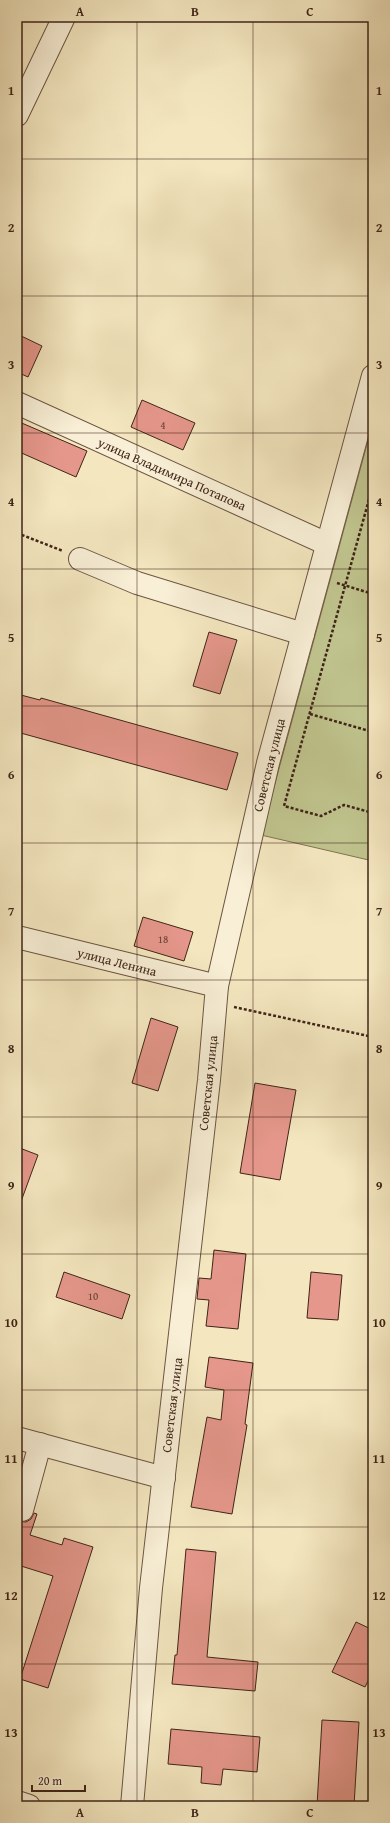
<svg xmlns="http://www.w3.org/2000/svg" width="390" height="1823" font-family="'Gentium Book Plus',serif">
  <rect width="100%" height="100%" fill="#f4e7c0"/>
  <filter id="stains"><feTurbulence type="fractalNoise" baseFrequency=".005" numOctaves="4"/><feColorMatrix values="0 0 0 0 .2 0 0 0 0 .09 0 0 0 0 .02 0 0 0 .5 -.17"/></filter>
  <radialGradient id="worn" r=".72"><stop offset=".6" stop-color="#630" stop-opacity="0"/><stop offset="1" stop-color="#630" stop-opacity=".3"/></radialGradient>
  <!-- green -->
  <path fill="#c0c48e" stroke="#807452" d="M 373,422 L 373,861 L 261,835 Z"/>
  <!-- building -->
  <g fill="#e5978b" stroke="#3f2417">
    <path d="M 17,334 L 42,346 L 28,377 L 17,372 Z"/>
    <path d="M 142,400 L 195,423 L 183,450 L 131,427 Z"/>
    <path d="M 17,421 L 87,451 L 76,477 L 17,451 Z"/>
    <path d="M 209,632 L 237,640 L 220,694 L 193,686 Z"/>
    <path d="M 17,694 L 40,700 L 41,698 L 238,753 L 227,790 L 17,732 Z"/>
    <path d="M 143,917 L 193,932 L 184,961 L 134,946 Z"/>
    <path d="M 151,1018 L 178,1027 L 158,1091 L 132,1083 Z"/>
    <path d="M 255,1083 L 296,1090 L 280,1180 L 240,1173 Z"/>
    <path d="M 17,1147 L 38,1155 L 19,1207 L 17,1207 Z"/>
    <path d="M 214,1250 L 246,1254 L 238,1329 L 206,1326 L 209,1300 L 197,1299 L 199,1278 L 211,1279 Z"/>
    <path d="M 64,1272 L 130,1295 L 122,1319 L 56,1297 Z"/>
    <path d="M 311,1272 L 342,1275 L 338,1320 L 307,1318 Z"/>
    <path d="M 209,1357 L 253,1363 L 245,1424 L 247,1425 L 232,1514 L 191,1507 L 207,1417 L 221,1420 L 224,1390 L 205,1387 Z"/>
    <path d="M 34,1513 L 37,1514 L 30,1535 L 62,1545 L 64,1538 L 93,1547 L 48,1688 L 20,1679 L 53,1576 L 21,1566 L 17,1567 L 17,1521 L 26,1522 L 31,1519 Z"/>
    <path d="M 186,1549 L 216,1552 L 207,1657 L 258,1662 L 255,1691 L 172,1684 L 175,1655 L 177,1655 Z"/>
    <path d="M 356,1622 L 373,1630 L 373,1671 L 365,1687 L 332,1672 Z"/>
    <path d="M 322,1720 L 359,1722 L 354,1806 L 317,1806 Z"/>
    <path d="M 171,1729 L 260,1737 L 257,1772 L 223,1769 L 221,1785 L 201,1783 L 202,1767 L 168,1764 Z"/>
  </g>
  <g fill="none" stroke-linecap="round" stroke-linejoin="round">
    <defs>
      <g id="minor">
        <path d="M 17,115 L 64,17"/>
        <path d="M 17,403 L 327,544"/>
        <path d="M 80,559 L 137,583 L 303,634"/>
        <path d="M 17,937 L 217,986"/>
        <path d="M 17,1438 L 164,1478"/>
        <path d="M 22,1510 L 40,1444"/>
        <path d="M 17,1802 L 29,1806"/>
        <path d="M 132,1806 L 151,1588 L 209,1080 L 217,986 L 268,763 L 373,376"/>
      </g>
    </defs>
    <!-- minor casing -->
    <use href="#minor" stroke="#6c5541" stroke-width="24"/>
    <!-- path -->
    <g stroke="#3f2417" stroke-width="2.5" stroke-dasharray="3 2" stroke-linecap="butt">
      <path d="M 373,485 L 284,806 L 321,816 L 344,805 L 373,813"/>
      <path d="M 17,533 L 63,551"/>
      <path d="M 337,583 L 373,594"/>
      <path d="M 310,714 L 373,732"/>
      <path d="M 234,1007 L 373,1037"/>
    </g>
    <!-- minor -->
    <use href="#minor" stroke="#f8efd6" stroke-width="22"/>
  </g>
  <!-- grid -->
  <path fill="none" stroke="#3f2417" stroke-width="1" stroke-opacity="0.55" d="M 137,17 L 137,1806M 253,17 L 253,1806M 17,159 L 373,159M 17,296 L 373,296M 17,433 L 373,433M 17,569 L 373,569M 17,706 L 373,706M 17,843 L 373,843M 17,980 L 373,980M 17,1117 L 373,1117M 17,1254 L 373,1254M 17,1390 L 373,1390M 17,1527 L 373,1527M 17,1664 L 373,1664"/>
  <g text-anchor="middle" dominant-baseline="central" stroke-width="3" stroke-linejoin="round" paint-order="stroke">
    <!-- number labels -->
    <g font-size="11" fill="#684134">
      <text x="163" y="425">4</text>
      <text x="163" y="939">18</text>
      <text x="93" y="1296">10</text>
    </g>
    <!-- street labels -->
    <g font-size="13" fill="#3f2417" stroke="#f8efd6">
      <text transform="translate(172 474) rotate(24)">улица Владимира Потапова</text>
      <text transform="translate(269 765) rotate(-76)">Советская улица</text>
      <text transform="translate(117 962) rotate(14)">улица Ленина</text>
      <text transform="translate(208 1083) rotate(-84)">Советская улица</text>
      <text transform="translate(172 1405) rotate(-83)">Советская улица</text>
    </g>
  </g>
  <!-- margin -->
  <rect width="390" height="1823" fill="none" stroke="#f4e7c0" stroke-width="44"/>
  <!-- scale -->
  <path d="M32 1785v6h53v-6" fill="none" stroke="#3f2417" stroke-width="2"/>
  <text x="38" y="1785" font-size="12" fill="#3f2417" stroke="#f8efd6" stroke-width="3" paint-order="stroke">20 m</text>
  <rect x="22" y="22" width="346" height="1779" fill="none" stroke="#3f2417" stroke-width="1.5"/>
  <g font-size="13" text-anchor="middle" font-weight="bold" fill="#3f2417">
    <text x="80" y="16">A</text>
    <text x="195" y="16">B</text>
    <text x="310" y="16">C</text>
    <text x="11" y="95">1</text>
    <text x="379" y="95">1</text>
    <text x="11" y="232">2</text>
    <text x="379" y="232">2</text>
    <text x="11" y="369">3</text>
    <text x="379" y="369">3</text>
    <text x="11" y="506">4</text>
    <text x="379" y="506">4</text>
    <text x="11" y="642">5</text>
    <text x="379" y="642">5</text>
    <text x="11" y="779">6</text>
    <text x="379" y="779">6</text>
    <text x="11" y="916">7</text>
    <text x="379" y="916">7</text>
    <text x="11" y="1053">8</text>
    <text x="379" y="1053">8</text>
    <text x="11" y="1190">9</text>
    <text x="379" y="1190">9</text>
    <text x="11" y="1327">10</text>
    <text x="379" y="1327">10</text>
    <text x="11" y="1463">11</text>
    <text x="379" y="1463">11</text>
    <text x="11" y="1600">12</text>
    <text x="379" y="1600">12</text>
    <text x="11" y="1737">13</text>
    <text x="379" y="1737">13</text>
    <text x="80" y="1817">A</text>
    <text x="195" y="1817">B</text>
    <text x="310" y="1817">C</text>
  </g>
  <rect width="100%" height="100%" filter="url(#stains)"/>
  <rect width="100%" height="100%" fill="url(#worn)"/>
</svg>
